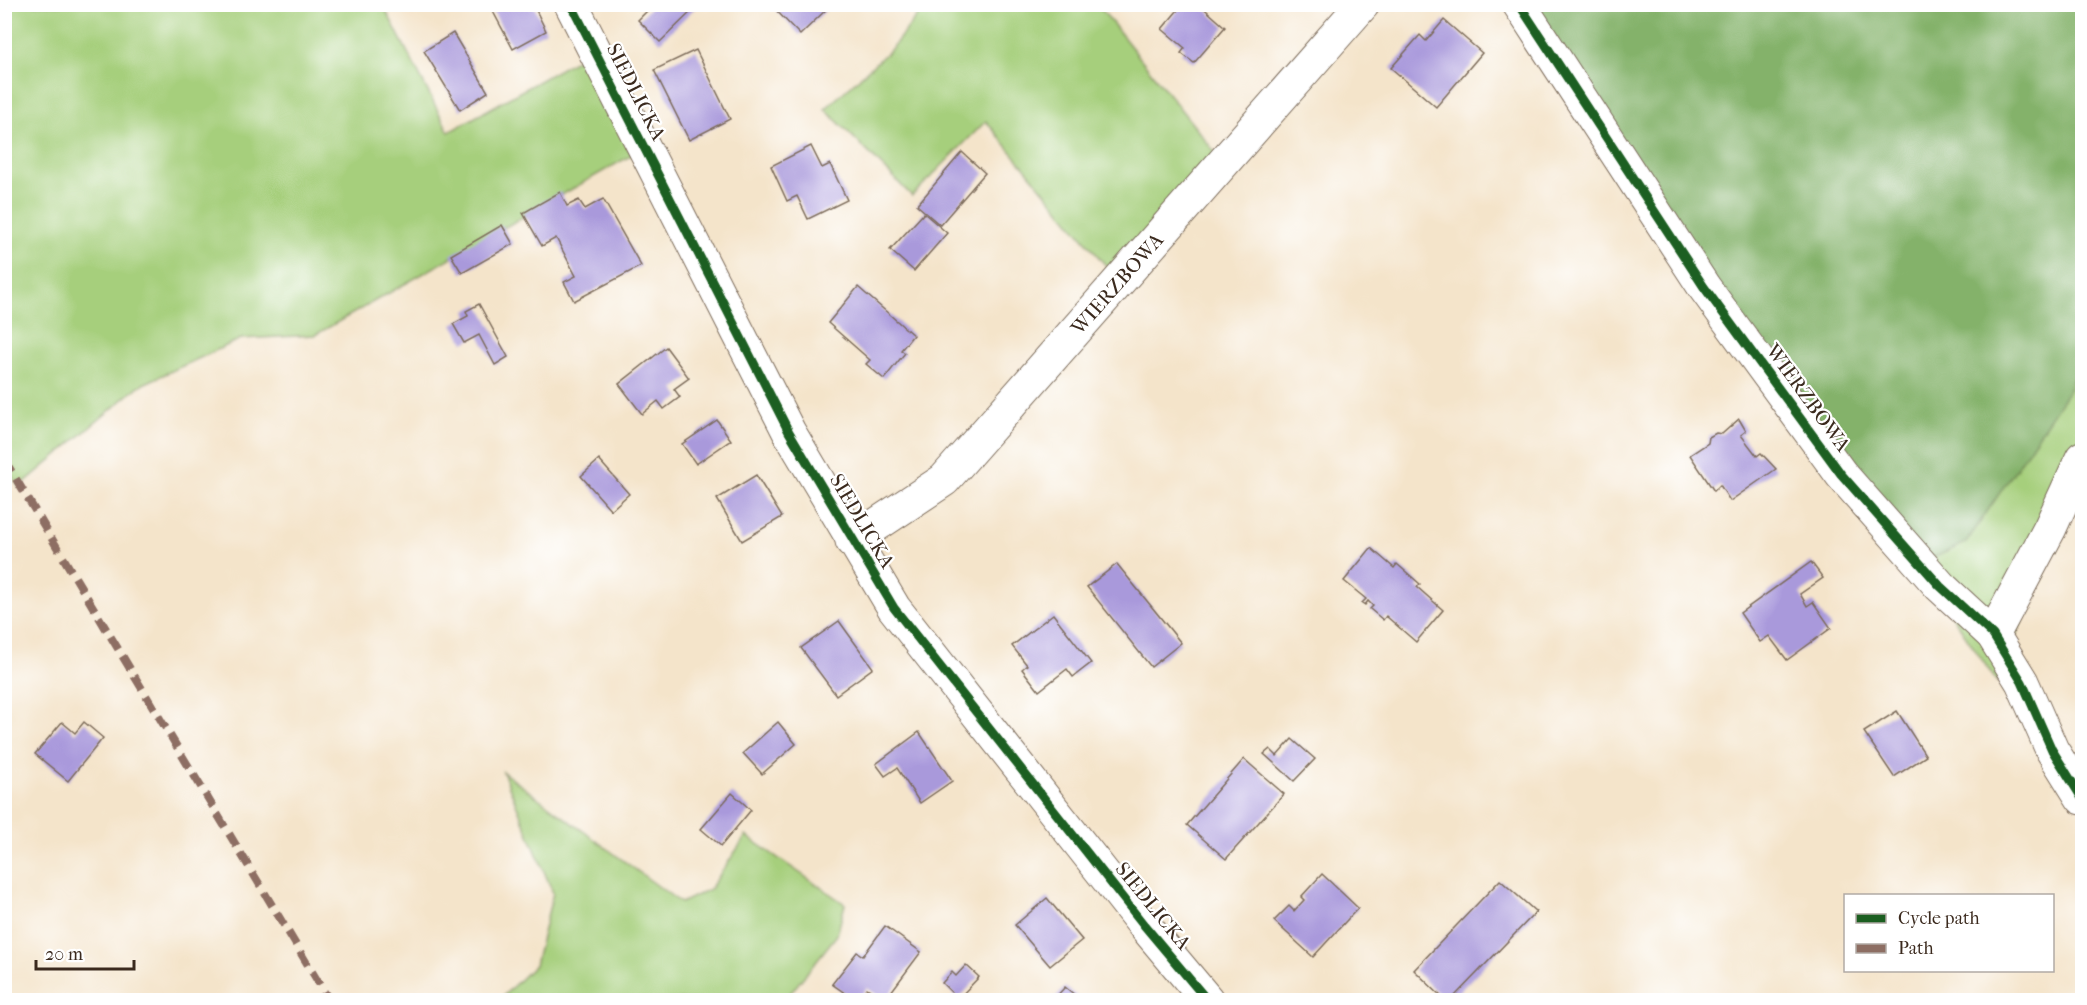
<svg xmlns="http://www.w3.org/2000/svg" width="2087" height="1005" font-family="'IM FELL French Canon',serif">
  <rect width="100%" height="100%" fill="#fff"/>
  <filter id="ink" filterUnits="userSpaceOnUse"><feTurbulence type="fractalNoise" baseFrequency=".0167" numOctaves="2"/><feDisplacementMap in="SourceGraphic" scale="12" xChannelSelector="R" yChannelSelector="G"/><feConvolveMatrix kernelMatrix="1 2 1 2 8 2 1 2 1" color-interpolation-filters="sRGB"/></filter>
  <filter id="wash" filterUnits="userSpaceOnUse"><feTurbulence type="fractalNoise" baseFrequency=".008" numOctaves="4" result="noise"/><feDisplacementMap in="SourceGraphic" scale="24" xChannelSelector="R" yChannelSelector="G"/><feGaussianBlur stdDeviation="1.35" result="paint"/><feColorMatrix in="noise" values="0 0 0 0 0 0 0 0 0 0 0 0 0 0 0 0 0 1.4 0 .05"/><feComposite in="paint" operator="in"/></filter>
  <g filter="url(#wash)">
    <rect width="100%" height="100%" fill="#f4e4ca"/>
    <!-- green -->
    <g fill="#a6cf7b" stroke="#707c4c" stroke-width="1.5">
      <path d="M 4,5 L 383,5 L 449,132 L 581,57 L 632,155 L 315,335 L 241,339 L 139,386 L 19,487 L 4,463 Z"/>
      <path d="M 926,5 L 1098,5 L 1225,165 L 1122,285 L 986,121 L 912,196 L 825,109 L 891,49 Z"/>
      <path d="M 2082,353 L 2082,473 L 1997,682 L 1917,564 Z"/>
      <path d="M 503,772 L 681,903 L 710,889 L 746,836 L 845,904 L 837,935 L 785,1000 L 499,1000 L 535,965 L 553,893 Z"/>
    </g>
    <!-- forest -->
    <path fill="#84b26b" stroke="#606e44" stroke-width="1.5" d="M 1520,5 L 2082,5 L 2082,354 L 2069,390 L 1966,543 L 1909,569 Z"/>
    <g id="blocks">
      <!-- building -->
      <g fill="#a999db">
        <path d="M 489,4 L 533,4 L 546,31 L 513,49 Z"/>
        <path d="M 654,4 L 699,4 L 660,42 L 638,20 Z"/>
        <path d="M 770,4 L 832,4 L 800,35 Z"/>
        <path d="M 1183,4 L 1199,4 L 1225,27 L 1194,63 L 1181,53 L 1185,48 L 1162,29 Z"/>
        <path d="M 1444,20 L 1482,53 L 1436,107 L 1391,68 L 1420,35 L 1426,41 Z"/>
        <path d="M 453,33 L 488,92 L 460,110 L 424,51 Z"/>
        <path d="M 696,50 L 730,119 L 689,140 L 654,70 Z"/>
        <path d="M 811,146 L 822,168 L 830,164 L 847,200 L 808,219 L 797,196 L 787,201 L 771,166 Z"/>
        <path d="M 962,152 L 985,173 L 940,225 L 917,205 Z"/>
        <path d="M 560,192 L 567,206 L 579,200 L 585,209 L 603,199 L 641,266 L 574,301 L 564,282 L 576,276 L 556,238 L 542,246 L 523,213 Z"/>
        <path d="M 924,213 L 947,233 L 914,271 L 890,250 Z"/>
        <path d="M 502,225 L 513,244 L 462,273 L 451,255 Z"/>
        <path d="M 858,287 L 913,335 L 901,350 L 905,353 L 884,379 L 866,364 L 870,360 L 828,323 Z"/>
        <path d="M 479,304 L 508,357 L 495,365 L 479,335 L 464,343 L 453,324 L 468,316 L 466,311 Z"/>
        <path d="M 666,347 L 689,378 L 674,389 L 680,397 L 664,409 L 658,401 L 642,414 L 619,384 Z"/>
        <path d="M 1739,419 L 1746,431 L 1741,435 L 1757,456 L 1761,453 L 1776,469 L 1730,501 L 1720,485 L 1714,491 L 1690,455 L 1708,443 L 1709,437 L 1716,433 L 1722,434 Z"/>
        <path d="M 717,420 L 731,440 L 696,464 L 682,444 Z"/>
        <path d="M 599,460 L 629,494 L 611,510 L 581,476 Z"/>
        <path d="M 756,475 L 782,517 L 742,541 L 717,499 Z"/>
        <path d="M 1371,548 L 1394,568 L 1397,564 L 1420,584 L 1417,587 L 1443,610 L 1416,642 L 1386,616 L 1383,620 L 1370,609 L 1373,606 L 1368,601 L 1365,605 L 1362,603 L 1366,599 L 1344,581 Z"/>
        <path d="M 1811,562 L 1823,578 L 1800,594 L 1807,606 L 1813,602 L 1831,628 L 1787,660 L 1769,636 L 1760,642 L 1740,613 Z"/>
        <path d="M 1117,564 L 1181,643 L 1151,667 L 1087,587 Z"/>
        <path d="M 1053,614 L 1091,663 L 1073,677 L 1067,669 L 1039,691 L 1022,669 L 1027,665 L 1012,646 Z"/>
        <path d="M 839,621 L 873,668 L 836,695 L 801,648 Z"/>
        <path d="M 1897,711 L 1926,756 L 1894,777 L 1864,732 Z"/>
        <path d="M 62,722 L 75,733 L 84,722 L 103,738 L 68,781 L 35,754 Z"/>
        <path d="M 778,722 L 796,744 L 762,774 L 743,753 Z"/>
        <path d="M 919,732 L 952,781 L 920,803 L 897,768 L 885,776 L 876,764 Z"/>
        <path d="M 1292,739 L 1315,759 L 1294,781 L 1264,754 L 1270,749 L 1277,756 Z"/>
        <path d="M 1244,759 L 1284,794 L 1226,859 L 1187,825 Z"/>
        <path d="M 732,793 L 751,810 L 721,846 L 701,829 Z"/>
        <path d="M 1322,874 L 1358,908 L 1313,957 L 1274,921 L 1289,906 L 1294,911 L 1304,900 L 1301,897 Z"/>
        <path d="M 1500,880 L 1536,912 L 1451,1000 L 1445,1000 L 1414,970 Z"/>
        <path d="M 1047,898 L 1082,940 L 1050,966 L 1015,925 Z"/>
        <path d="M 885,926 L 921,952 L 885,1000 L 867,988 L 858,1000 L 855,1000 L 832,984 L 857,952 L 863,956 Z"/>
        <path d="M 966,965 L 979,977 L 958,999 L 942,983 L 952,972 L 956,976 Z"/>
        <path d="M 1065,987 L 1081,1000 L 1053,1000 Z"/>
      </g>
    </g>
  </g>
  <g filter="url(#ink)">
    <use href="#blocks" fill-opacity="0" stroke="#7c6b5a" stroke-width="1.5"/>
    <g fill="none" stroke-linecap="round" stroke-linejoin="round">
      <defs>
        <g id="minor">
          <path d="M 571,4 L 789,432 L 894,608 L 1144,925 L 1207,1000"/>
          <path d="M 1519,4 L 1704,287 L 1841,474 L 1940,586 L 1993,635 L 2022,682 L 2052,750 L 2082,798"/>
          <path id="s1" d="M 852,541 L 944,480 L 1363,4"/>
          <path d="M 1993,635 L 2050,528 L 2082,458"/>
        </g>
      </defs>
      <!-- minor casing -->
      <use href="#minor" stroke="#7c6b5a" stroke-width="35"/>
      <!-- minor -->
      <use href="#minor" stroke="#fff" stroke-width="33"/>
      <!-- quiet -->
      <path stroke="#8d6e63" stroke-width="8" stroke-dasharray="15 8" stroke-linecap="butt" d="M 4,459 L 329,1000"/>
      <defs>
        <g id="cycleway">
          <path d="M 571,4 L 789,432 L 894,608 L 1144,925 L 1207,1000"/>
          <path d="M 1519,4 L 1704,287 L 1841,474 L 1940,586 L 1993,635 L 2022,682 L 2052,750 L 2082,798"/>
        </g>
      </defs>
      <!-- cycleway casing -->
      <use href="#cycleway" stroke="#fff" stroke-width="13"/>
      <!-- cycleway -->
      <use href="#cycleway" stroke="#1b5e20" stroke-width="9"/>
    </g>
  </g>
  <g text-anchor="middle" dominant-baseline="central" stroke-width="4.5" stroke-linejoin="round" paint-order="stroke">
    <!-- street labels -->
    <g font-size="20" fill="#3b2a1e" stroke="#fff">
      <text transform="translate(636 92) rotate(63)">SIEDLICKA</text>
      <text stroke="none"><textPath href="#s1" startOffset="372">WIERZBOWA</textPath></text>
      <text transform="translate(1808 398) rotate(54)">WIERZBOWA</text>
      <text transform="translate(862 521) rotate(59)">SIEDLICKA</text>
      <text transform="translate(1153 906) rotate(51)">SIEDLICKA</text>
    </g>
  </g>
  <!-- margin -->
  <rect width="2087" height="1005" fill="none" stroke="#fff" stroke-width="24"/>
  <!-- legend -->
  <rect x="1844" y="894" width="210" height="78" fill="#ffffff" stroke="#b1aaa5" stroke-width="1.5"/>
  <rect x="1856" y="914" width="30" height="9" fill="#1b5e20" stroke="#b1aaa5" stroke-width="1.5"/>
  <text x="1898" y="924" font-size="18" fill="#3b2a1e">Cycle path</text>
  <rect x="1856" y="944" width="30" height="9" fill="#8d6e63" stroke="#b1aaa5" stroke-width="1.5"/>
  <text x="1898" y="954" font-size="18" fill="#3b2a1e">Path</text>
  <!-- scale -->
  <path d="M36 960v9h98v-9" fill="none" stroke="#3b2a1e" stroke-width="3"/>
  <text x="45" y="960" font-size="18" fill="#3b2a1e" stroke="#ffffff" stroke-width="4.5" paint-order="stroke">20 m</text>
</svg>
